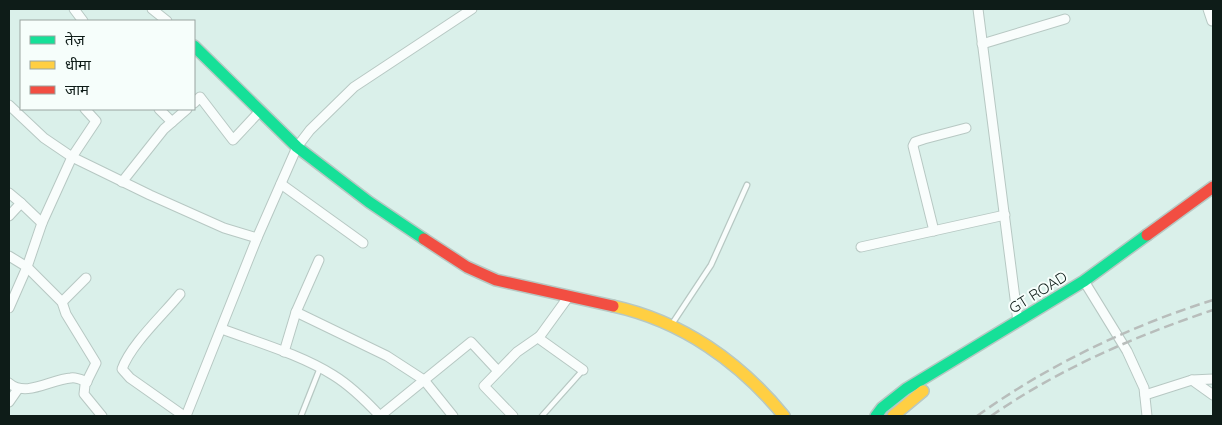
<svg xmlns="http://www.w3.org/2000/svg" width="1222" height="425" font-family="Quicksand,'Noto Sans Devanagari',sans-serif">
  <rect width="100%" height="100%" fill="#daf0ea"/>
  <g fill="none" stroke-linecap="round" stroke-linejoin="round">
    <defs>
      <g id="lane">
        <path d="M 672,324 L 711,265 L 747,185"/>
        <path d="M 301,416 L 320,368"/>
        <path d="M 542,416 L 583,370"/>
      </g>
      <g id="street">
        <path d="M 74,9 L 83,21"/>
        <path d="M 152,9 L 167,21"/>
        <path d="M 978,9 L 1018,322"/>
        <path d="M 1208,9 L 1212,21 L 1213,20"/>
        <path d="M 982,44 L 1065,19"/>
        <path d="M 194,103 L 200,97 L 233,140 L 260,111"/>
        <path d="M 9,105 L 44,138 L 72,157 L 150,195 L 224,228 L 257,238"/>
        <path d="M 159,109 L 172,122"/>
        <path d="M 122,182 L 164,129 L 187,109"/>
        <path d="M 281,184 L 363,243"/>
        <path d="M 9,193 L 21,203"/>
        <path d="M 9,216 L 21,203 L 42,223"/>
        <path d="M 934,231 L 913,146 L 915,142 L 924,139 L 966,128"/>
        <path d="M 861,247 L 1005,215"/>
        <path d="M 9,256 L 27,267 L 62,302 L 66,314 L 96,363 L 85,385 L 84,394 L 102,416"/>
        <path d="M 1084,281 L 1127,351 L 1144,388 L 1147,416"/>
        <path d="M 180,294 C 163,315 131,344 122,369 L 130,378 L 184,416"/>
        <path d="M 569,296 L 540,336 L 541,340 L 583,370"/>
        <path d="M 62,302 L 86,278"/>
        <path d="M 9,308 L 27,267 L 42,223 L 72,157 L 96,121 L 85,109"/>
        <path d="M 296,312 L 387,356 L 424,380 L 453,416"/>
        <path d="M 222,329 C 259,343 299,354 333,375 C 351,386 366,401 380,416"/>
        <path d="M 284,352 L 296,312 L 319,260"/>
        <path d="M 1192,380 L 1213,395"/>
        <path d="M 9,383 C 26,398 51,379 71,378 C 76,377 82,380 87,382"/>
        <path d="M 1145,395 L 1192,380 L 1213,379"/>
        <path d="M 9,402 L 18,389"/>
        <path d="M 186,416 L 257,238 L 297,147 L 310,130 L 354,87 L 472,9"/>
        <path d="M 380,416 L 471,342 L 498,371"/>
        <path d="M 513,416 L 484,386 L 517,352 L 540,336"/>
      </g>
      <g id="fast">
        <path d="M 194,46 L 297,147 L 369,202 L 424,239"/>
        <path d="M 876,416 L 882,408 L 906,389 L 1084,281 L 1147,235"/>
      </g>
      <g id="slow">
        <path d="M 613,306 C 682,321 740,362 784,416"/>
        <path d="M 893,416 L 923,391"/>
      </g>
      <g id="jam">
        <path d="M 1147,235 L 1213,187"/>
        <path d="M 424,239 L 467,267 L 496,280 L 613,306"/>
      </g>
    </defs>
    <!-- lane casing -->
    <use href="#lane" stroke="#b7c8c3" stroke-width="7"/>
    <!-- street casing -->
    <use href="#street" stroke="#b7c8c3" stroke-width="11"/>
    <!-- fast casing -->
    <use href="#fast" stroke="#b7c8c3" stroke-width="14"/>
    <!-- slow casing -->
    <use href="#slow" stroke="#b7c8c3" stroke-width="14"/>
    <!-- jam casing -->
    <use href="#jam" stroke="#b7c8c3" stroke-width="14"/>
    <!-- lane -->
    <use href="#lane" stroke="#f9fdfc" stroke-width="4.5"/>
    <!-- street -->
    <use href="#street" stroke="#f9fdfc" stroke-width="9"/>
    <!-- fast -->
    <use href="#fast" stroke="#16e098" stroke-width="11"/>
    <!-- slow -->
    <use href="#slow" stroke="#ffcf43" stroke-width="11"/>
    <!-- jam -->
    <use href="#jam" stroke="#f24e42" stroke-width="11"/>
    <!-- rail -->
    <g stroke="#b8bdbb" stroke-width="2.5" stroke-dasharray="10 5" stroke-linecap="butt">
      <path d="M 977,416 C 1048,365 1130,326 1213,300"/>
      <path d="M 991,416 C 1059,369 1135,336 1213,310"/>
    </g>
  </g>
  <g text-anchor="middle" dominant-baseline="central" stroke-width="4" stroke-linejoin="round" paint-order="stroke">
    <!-- street labels -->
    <g font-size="15" fill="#0e1c18" stroke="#f6fefb">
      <text transform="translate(1038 292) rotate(-32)">GT ROAD</text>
    </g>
  </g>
  <!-- border -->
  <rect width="1222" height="425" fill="none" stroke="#0e1c18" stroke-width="20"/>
  <!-- legend -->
  <rect x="20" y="20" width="175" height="90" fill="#f6fefb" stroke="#99a4a0"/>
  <rect x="30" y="36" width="25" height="8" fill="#16e098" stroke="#99a4a0"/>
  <text x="65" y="45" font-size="15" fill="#0e1c18">तेज़</text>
  <rect x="30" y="61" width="25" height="8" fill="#ffcf43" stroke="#99a4a0"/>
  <text x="65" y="70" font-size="15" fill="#0e1c18">धीमा</text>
  <rect x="30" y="86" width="25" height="8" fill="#f24e42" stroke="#99a4a0"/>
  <text x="65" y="95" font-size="15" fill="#0e1c18">जाम</text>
</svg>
